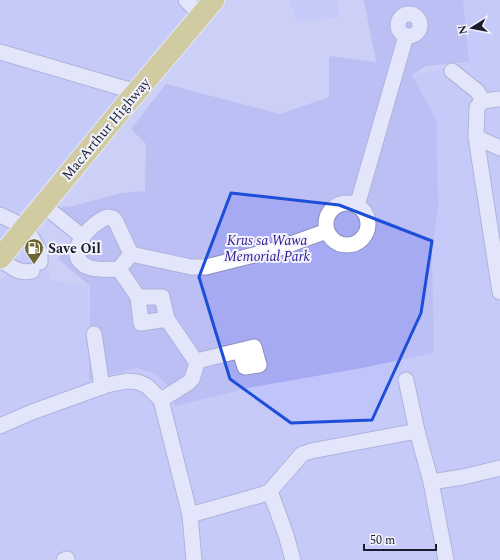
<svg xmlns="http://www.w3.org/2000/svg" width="500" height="560" font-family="Spectral,serif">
  <rect width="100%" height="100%" fill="#cccff6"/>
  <!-- built -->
  <g fill="#bfc4fb">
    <path d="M 0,0 L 177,0 L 190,9 L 27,205 L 0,240 Z"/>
    <path d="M 288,0 L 337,0 L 340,17 L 298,22 Z"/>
    <path d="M 463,0 L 500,0 L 500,560 L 0,560 L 0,282 L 42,232 L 50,280 L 88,286 L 89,380 L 137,368 L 153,373 L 166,384 L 175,406 L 248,388 L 362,368 L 433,353 L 432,250 L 438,209 L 437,121 L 412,75 L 469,62 Z"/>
  </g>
  <!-- green -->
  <path fill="#a6aaf2" d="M 364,0 L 463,0 L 469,62 L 426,66 L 412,75 L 437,121 L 438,209 L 432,250 L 434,353 L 362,368 L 248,388 L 175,406 L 166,384 L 153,373 L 137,368 L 89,380 L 90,286 L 58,259 L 74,238 L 50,220 L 63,206 L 69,207 L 122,193 L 145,191 L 146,144 L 131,129 L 166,84 L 280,114 L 329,97 L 329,56 L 376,62 Z"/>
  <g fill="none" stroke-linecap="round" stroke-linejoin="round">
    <defs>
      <g id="minor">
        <path d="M 186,0 L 201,15"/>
        <circle cx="409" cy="25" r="11"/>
        <path d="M 0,52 L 126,89 L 133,95"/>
        <path d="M 452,71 L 477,91 L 483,101"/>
        <path d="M 500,99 L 483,101 L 477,107 L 476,137 L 500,292"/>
        <path d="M 476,137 L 500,148"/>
        <circle cx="347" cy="224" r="21"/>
        <path d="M 43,205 L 83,237"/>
        <path d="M 357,206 L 406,36"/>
        <path d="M 0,215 L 25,227 L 40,252 L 40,262"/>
        <path d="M 108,217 L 113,218 L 116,222 L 131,254 L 119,269 C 109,269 97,271 88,267 C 60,255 91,222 108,217 Z"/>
        <path d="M 131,254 L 191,267 L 206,267 L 274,250 L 327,231"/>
        <path d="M 0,259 C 12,267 18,274 32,271"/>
        <path d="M 119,269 L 138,297 L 141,323 L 167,319"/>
        <path d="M 138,297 L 162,297 L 167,319 L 197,363"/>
        <path d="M 94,334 L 102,387"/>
        <path d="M 161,400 L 188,383 L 192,379 L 197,363 L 201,360 L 254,347 L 259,365 L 245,367 L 240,351"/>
        <path d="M 0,426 L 32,412 L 107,385 L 127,381 L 138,382 L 147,386 L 161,400 L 190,515 L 194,560"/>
        <path d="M 417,431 L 431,482 L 446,560"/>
        <path d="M 431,482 L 463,477 L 500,468"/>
        <path d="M 270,491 L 286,535 L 293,560"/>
        <path d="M 190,515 L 264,494 L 270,491 L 302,454 L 311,451 L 417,431 L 406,380"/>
        <path d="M 64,560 L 67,559"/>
      </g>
      <path id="highway" d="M 0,258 L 117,115 L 214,0"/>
    </defs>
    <!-- minor casing -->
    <use href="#minor" stroke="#8b8ebc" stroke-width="17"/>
    <!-- highway casing -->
    <use href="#highway" stroke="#fff" stroke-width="23"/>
    <!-- minor -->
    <use href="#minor" stroke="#fff" stroke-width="15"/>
    <!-- highway -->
    <use href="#highway" stroke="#d8c53d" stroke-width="21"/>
  </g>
  <!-- marked area -->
  <path d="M0 0H500V560H0ZM 231,193 L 339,205 L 432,241 L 421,313 L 372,420 L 291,423 L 230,379 L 199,277 Z" fill="#cccff6" fill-opacity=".55" fill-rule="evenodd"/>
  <path fill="none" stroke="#1d4ed8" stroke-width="3" stroke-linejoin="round" d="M 231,193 L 339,205 L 432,241 L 421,313 L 372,420 L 291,423 L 230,379 L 199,277 Z"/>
  <!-- icons -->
  <defs>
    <symbol id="fuel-pin" viewBox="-11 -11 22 30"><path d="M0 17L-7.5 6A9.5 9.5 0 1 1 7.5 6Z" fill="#6f6733" stroke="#f2f3fd"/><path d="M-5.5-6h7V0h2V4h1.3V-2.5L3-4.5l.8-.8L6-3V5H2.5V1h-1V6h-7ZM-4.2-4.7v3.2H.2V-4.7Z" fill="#fff"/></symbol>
  </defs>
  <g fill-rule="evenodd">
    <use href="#fuel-pin" x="23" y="237" width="22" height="30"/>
  </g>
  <g text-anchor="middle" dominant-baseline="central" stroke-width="4" stroke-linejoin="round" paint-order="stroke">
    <!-- street labels -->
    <g font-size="14" fill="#1b1c2d" stroke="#f2f3fd">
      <text transform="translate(106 129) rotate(-50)">MacArthur Highway</text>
    </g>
    <!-- park labels -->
    <g font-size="14" font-style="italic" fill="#2f148d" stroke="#f2f3fd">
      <text x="267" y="240">Krus sa Wawa<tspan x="267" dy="16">Memorial Park</tspan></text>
    </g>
    <!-- poi labels -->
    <g font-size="14" font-weight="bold" fill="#1b1c2d" stroke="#f2f3fd" text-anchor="start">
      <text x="48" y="248">Save Oil</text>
    </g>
  </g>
  <!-- north arrow -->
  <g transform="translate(472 28) rotate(259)" stroke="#f2f3fd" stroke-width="3" paint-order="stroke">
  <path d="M0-3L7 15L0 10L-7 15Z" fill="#1b1c2d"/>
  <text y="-6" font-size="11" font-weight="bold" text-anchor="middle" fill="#1b1c2d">N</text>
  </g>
  <!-- scale -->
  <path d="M364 544v6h72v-6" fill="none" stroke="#1b1c2d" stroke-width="2"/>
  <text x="370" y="544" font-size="12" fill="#1b1c2d" stroke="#f2f3fd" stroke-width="3" paint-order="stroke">50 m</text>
</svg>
